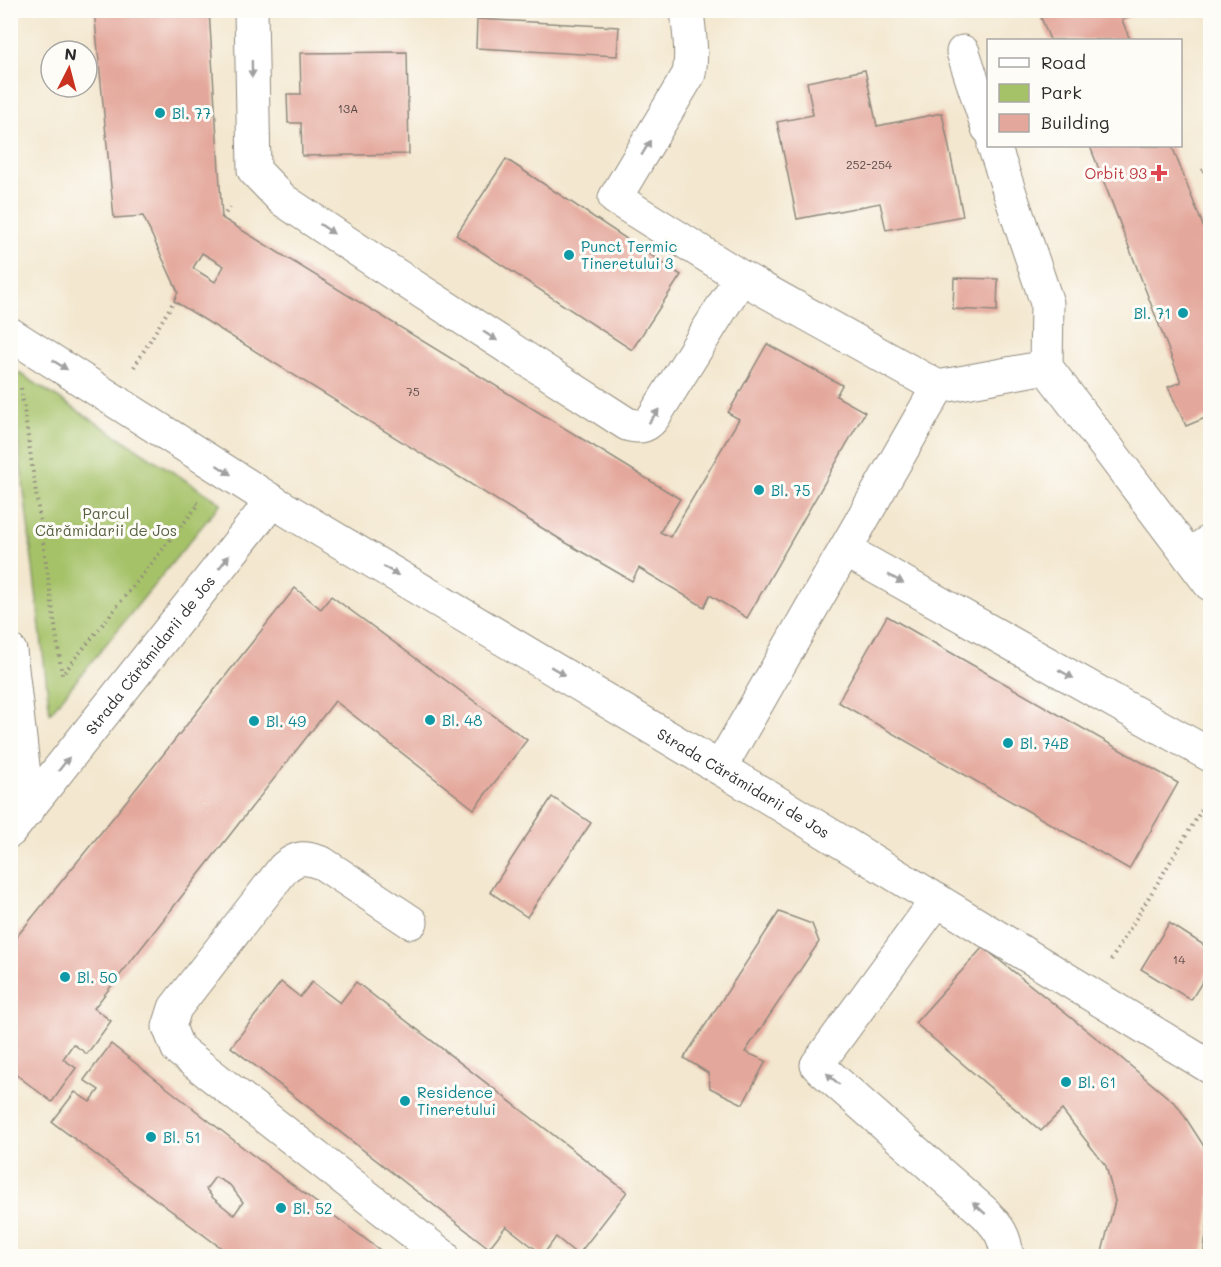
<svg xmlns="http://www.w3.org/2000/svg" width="1221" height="1267" font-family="Mali,sans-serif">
  <rect width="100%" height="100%" fill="#fdfcf7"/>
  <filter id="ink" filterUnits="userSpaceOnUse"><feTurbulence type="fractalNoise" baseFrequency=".0167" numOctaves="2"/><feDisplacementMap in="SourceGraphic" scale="12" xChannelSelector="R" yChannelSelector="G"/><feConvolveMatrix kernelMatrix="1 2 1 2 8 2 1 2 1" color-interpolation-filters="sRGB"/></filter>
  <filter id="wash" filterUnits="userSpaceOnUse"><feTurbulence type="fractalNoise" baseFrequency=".008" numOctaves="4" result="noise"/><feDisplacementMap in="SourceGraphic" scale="24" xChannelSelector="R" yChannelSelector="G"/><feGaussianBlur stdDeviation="1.35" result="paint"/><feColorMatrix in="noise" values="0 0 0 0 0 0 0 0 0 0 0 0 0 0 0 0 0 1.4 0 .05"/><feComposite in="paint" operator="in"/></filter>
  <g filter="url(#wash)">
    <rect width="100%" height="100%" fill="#f3e7cf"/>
    <!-- green -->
    <path fill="#a6c269" stroke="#68764a" stroke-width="1.5" d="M 10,367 L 221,503 L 50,713 L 11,380 Z"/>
    <g id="blocks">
      <!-- building -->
      <g fill="#e4a79b" fill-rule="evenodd">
        <path d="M 94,10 L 209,10 L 222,218 L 680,499 L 660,532 L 670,537 L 739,419 L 728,413 L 767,344 L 842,385 L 836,396 L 865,412 L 747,618 L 710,595 L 704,607 L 639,568 L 632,581 L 563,541 L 174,301 L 178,292 L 143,216 L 114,218 ZM 202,253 L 224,266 L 215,282 L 193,268 Z"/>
        <path d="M 1038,10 L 1135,10 L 1136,14 L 1122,20 L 1130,40 L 1050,40 Z"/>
        <path d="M 477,19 L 619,27 L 617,56 L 476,48 Z"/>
        <path d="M 407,52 L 409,154 L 302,156 L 301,123 L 288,123 L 287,94 L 301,94 L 300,53 Z"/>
        <path d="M 865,70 L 877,126 L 942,113 L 963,216 L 886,230 L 880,203 L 797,219 L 777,122 L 813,115 L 807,82 Z"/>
        <path d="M 1090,146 L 1172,146 L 1210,244 L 1210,416 L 1186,426 L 1168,387 L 1181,382 Z"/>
        <path d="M 506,159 L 681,275 L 632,350 L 456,235 Z"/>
        <path d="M 954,278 L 998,279 L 997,311 L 953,309 Z"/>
        <path d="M 295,588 L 321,609 L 331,596 L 527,740 L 474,809 L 335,701 L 94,1008 L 111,1021 L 87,1054 L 73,1044 L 63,1059 L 76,1068 L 52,1102 L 10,1070 L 10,945 L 124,804 Z"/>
        <path d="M 887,616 L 1178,783 L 1129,869 L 838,702 Z"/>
        <path d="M 552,797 L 591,823 L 527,917 L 490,892 Z"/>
        <path d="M 779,912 L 812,924 L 819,942 L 745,1052 L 766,1061 L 743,1104 L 710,1088 L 708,1073 L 684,1058 Z"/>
        <path d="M 1169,923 L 1210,949 L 1210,969 L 1191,1000 L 1141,969 Z"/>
        <path d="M 983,947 L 1120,1057 L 1178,1106 L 1207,1151 L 1210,1180 L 1210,1206 L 1203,1256 L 1101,1256 L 1115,1201 L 1106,1166 L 1062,1110 L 1041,1131 L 915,1023 Z"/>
        <path d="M 281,982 L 300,997 L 312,982 L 340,1003 L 356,982 L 627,1192 L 578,1255 L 556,1237 L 543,1255 L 506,1226 L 489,1248 L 231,1047 Z"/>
        <path d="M 111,1044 L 250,1153 L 388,1256 L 232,1256 L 52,1122 L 75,1092 L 90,1102 L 99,1090 L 84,1080 ZM 215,1177 L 230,1185 L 243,1202 L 234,1215 L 213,1198 L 206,1189 Z"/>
      </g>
    </g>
  </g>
  <g filter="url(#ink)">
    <use href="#blocks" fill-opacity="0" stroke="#8f897d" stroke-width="1.5"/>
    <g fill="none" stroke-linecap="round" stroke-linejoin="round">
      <defs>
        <g id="minor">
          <path d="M 251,10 L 254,170 L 283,200 L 382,266 L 627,424 C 638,427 645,428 653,418 L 741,277"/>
          <path d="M 687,10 C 689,32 693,53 689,74 L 615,198 L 741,277 L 938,387"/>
          <path d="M 963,52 L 988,128"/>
          <path d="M 994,146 L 1047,303 L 1046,367"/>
          <path id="s1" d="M 10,334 L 272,501 L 768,797 L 1210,1067"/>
          <path d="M 845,550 L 1210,755"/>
          <path d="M 1189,556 L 1210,584"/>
          <path d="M 10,651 L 28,810"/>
          <path d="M 720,768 L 938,387 L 1046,367 L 1189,556 L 1210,541"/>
          <path id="s2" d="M 10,831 L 272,501"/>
          <path d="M 937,900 L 817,1065 L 985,1213 C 999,1228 1005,1236 1007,1256"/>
          <path d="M 411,922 L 322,863 C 305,857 298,856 284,868 L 175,1008 L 169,1027 L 178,1049 L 443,1256"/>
        </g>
      </defs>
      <!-- minor casing -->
      <use href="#minor" stroke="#8f897d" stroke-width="35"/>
      <!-- path -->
      <g stroke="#8f897d" stroke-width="4" stroke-dasharray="1.5 4.5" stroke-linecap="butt">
        <path d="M 1202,171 L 1210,167"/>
        <path d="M 222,218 L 232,204"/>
        <path d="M 134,367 L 174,301"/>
        <path d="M 21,388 L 62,675 L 199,504 L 197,503"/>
        <path d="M 1111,960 L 1210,796"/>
      </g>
      <!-- minor -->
      <use href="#minor" stroke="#fff" stroke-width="33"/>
    </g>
    <!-- one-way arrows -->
    <defs><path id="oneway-solid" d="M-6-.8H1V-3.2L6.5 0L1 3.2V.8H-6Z" transform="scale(1.5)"/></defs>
    <g fill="#a0a0a0">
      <use href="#oneway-solid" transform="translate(252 69) rotate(89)"/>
      <use href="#oneway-solid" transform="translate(646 148) rotate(-59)"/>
      <use href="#oneway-solid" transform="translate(327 229) rotate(34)"/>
      <use href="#oneway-solid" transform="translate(490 336) rotate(33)"/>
      <use href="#oneway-solid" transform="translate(60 365) rotate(32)"/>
      <use href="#oneway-solid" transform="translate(654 416) rotate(-54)"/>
      <use href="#oneway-solid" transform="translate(224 470) rotate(33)"/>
      <use href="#oneway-solid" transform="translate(224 562) rotate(-52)"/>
      <use href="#oneway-solid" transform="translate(391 571) rotate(31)"/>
      <use href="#oneway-solid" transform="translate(896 579) rotate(29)"/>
      <use href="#oneway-solid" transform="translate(558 671) rotate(31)"/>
      <use href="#oneway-solid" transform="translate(1066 674) rotate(29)"/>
      <use href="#oneway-solid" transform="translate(64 764) rotate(-52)"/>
      <use href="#oneway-solid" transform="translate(833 1079) rotate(-139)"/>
      <use href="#oneway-solid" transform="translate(979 1208) rotate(-138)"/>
    </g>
  </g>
  <!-- markers -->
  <g fill="#0f9aa8" stroke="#fdfcf7" stroke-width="2">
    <circle cx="160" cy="113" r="6"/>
    <circle cx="569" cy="255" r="6"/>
    <circle cx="1183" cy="313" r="6"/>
    <circle cx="759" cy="490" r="6"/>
    <circle cx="430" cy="720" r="6"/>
    <circle cx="254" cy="721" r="6"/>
    <circle cx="1008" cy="743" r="6"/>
    <circle cx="65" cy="977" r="6"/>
    <circle cx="1066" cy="1082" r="6"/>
    <circle cx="405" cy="1101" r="6"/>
    <circle cx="151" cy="1137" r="6"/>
    <circle cx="281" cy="1208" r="6"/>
  </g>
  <path fill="#e0444e" stroke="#fdfcf7" stroke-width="2" d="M1156 164h6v6h6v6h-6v6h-6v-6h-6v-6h6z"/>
  <g text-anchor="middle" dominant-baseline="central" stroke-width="6" stroke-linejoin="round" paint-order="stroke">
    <!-- number labels -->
    <g font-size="12" fill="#594a47">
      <text x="348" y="108">13A</text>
      <text x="869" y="164">252-254</text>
      <text x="413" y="391">75</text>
      <text x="1179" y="959">14</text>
    </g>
    <!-- culture labels -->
    <g font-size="15" fill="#0d838f" stroke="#fdfcf7" text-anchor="start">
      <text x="172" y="113">Bl. 77</text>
      <text x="581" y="246">Punct Termic<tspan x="581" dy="17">Tineretului 3</tspan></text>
      <text x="1171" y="313" text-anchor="end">Bl. 71</text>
      <text x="771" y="490">Bl. 75</text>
      <text x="442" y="720">Bl. 48</text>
      <text x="266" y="721">Bl. 49</text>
      <text x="1020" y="743">Bl. 74B</text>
      <text x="77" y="977">Bl. 50</text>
      <text x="1078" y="1082">Bl. 61</text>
      <text x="417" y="1092">Residence<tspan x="417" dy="17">Tineretului</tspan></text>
      <text x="163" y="1137">Bl. 51</text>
      <text x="293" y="1208">Bl. 52</text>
    </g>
    <!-- health labels -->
    <g font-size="15" fill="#be3a42" stroke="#fdfcf7" text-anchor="end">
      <text x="1147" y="173">Orbit 93</text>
    </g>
    <!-- park labels -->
    <g font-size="15" fill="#566041" stroke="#fdfcf7">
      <text x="106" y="513">Parcul<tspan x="106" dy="17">Cărămidarii de Jos</tspan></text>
    </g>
    <!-- street labels -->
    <g font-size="15" fill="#2b2b2b" stroke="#fdfcf7">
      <text stroke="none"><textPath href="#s2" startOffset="225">Strada Cărămidarii de Jos</textPath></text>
      <text stroke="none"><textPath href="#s1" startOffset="860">Strada Cărămidarii de Jos</textPath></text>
    </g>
  </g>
  <!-- margin -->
  <rect width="1221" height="1267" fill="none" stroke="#fdfcf7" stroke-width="36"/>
  <!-- legend -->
  <rect x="987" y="39" width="195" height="108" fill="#fdfcf7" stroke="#a9a8a5" stroke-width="1.5"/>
  <rect x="999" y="58" width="30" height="9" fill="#ffffff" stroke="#a9a8a5" stroke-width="1.5"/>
  <text x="1041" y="69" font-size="18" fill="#2b2b2b">Road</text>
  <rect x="999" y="84" width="30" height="18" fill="#a6c269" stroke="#a9a8a5" stroke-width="1.5"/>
  <text x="1041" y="99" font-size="18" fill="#2b2b2b">Park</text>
  <rect x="999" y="114" width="30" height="18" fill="#e4a79b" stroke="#a9a8a5" stroke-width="1.5"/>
  <text x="1041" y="129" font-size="18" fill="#2b2b2b">Building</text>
  <!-- north arrow -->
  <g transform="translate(69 69) rotate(6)"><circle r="28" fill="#fdfcf7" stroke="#a9a8a5" stroke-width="1.5"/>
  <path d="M0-4.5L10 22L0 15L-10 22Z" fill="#c8321e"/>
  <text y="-9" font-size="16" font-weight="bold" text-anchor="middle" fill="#2b2b2b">N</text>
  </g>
</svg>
